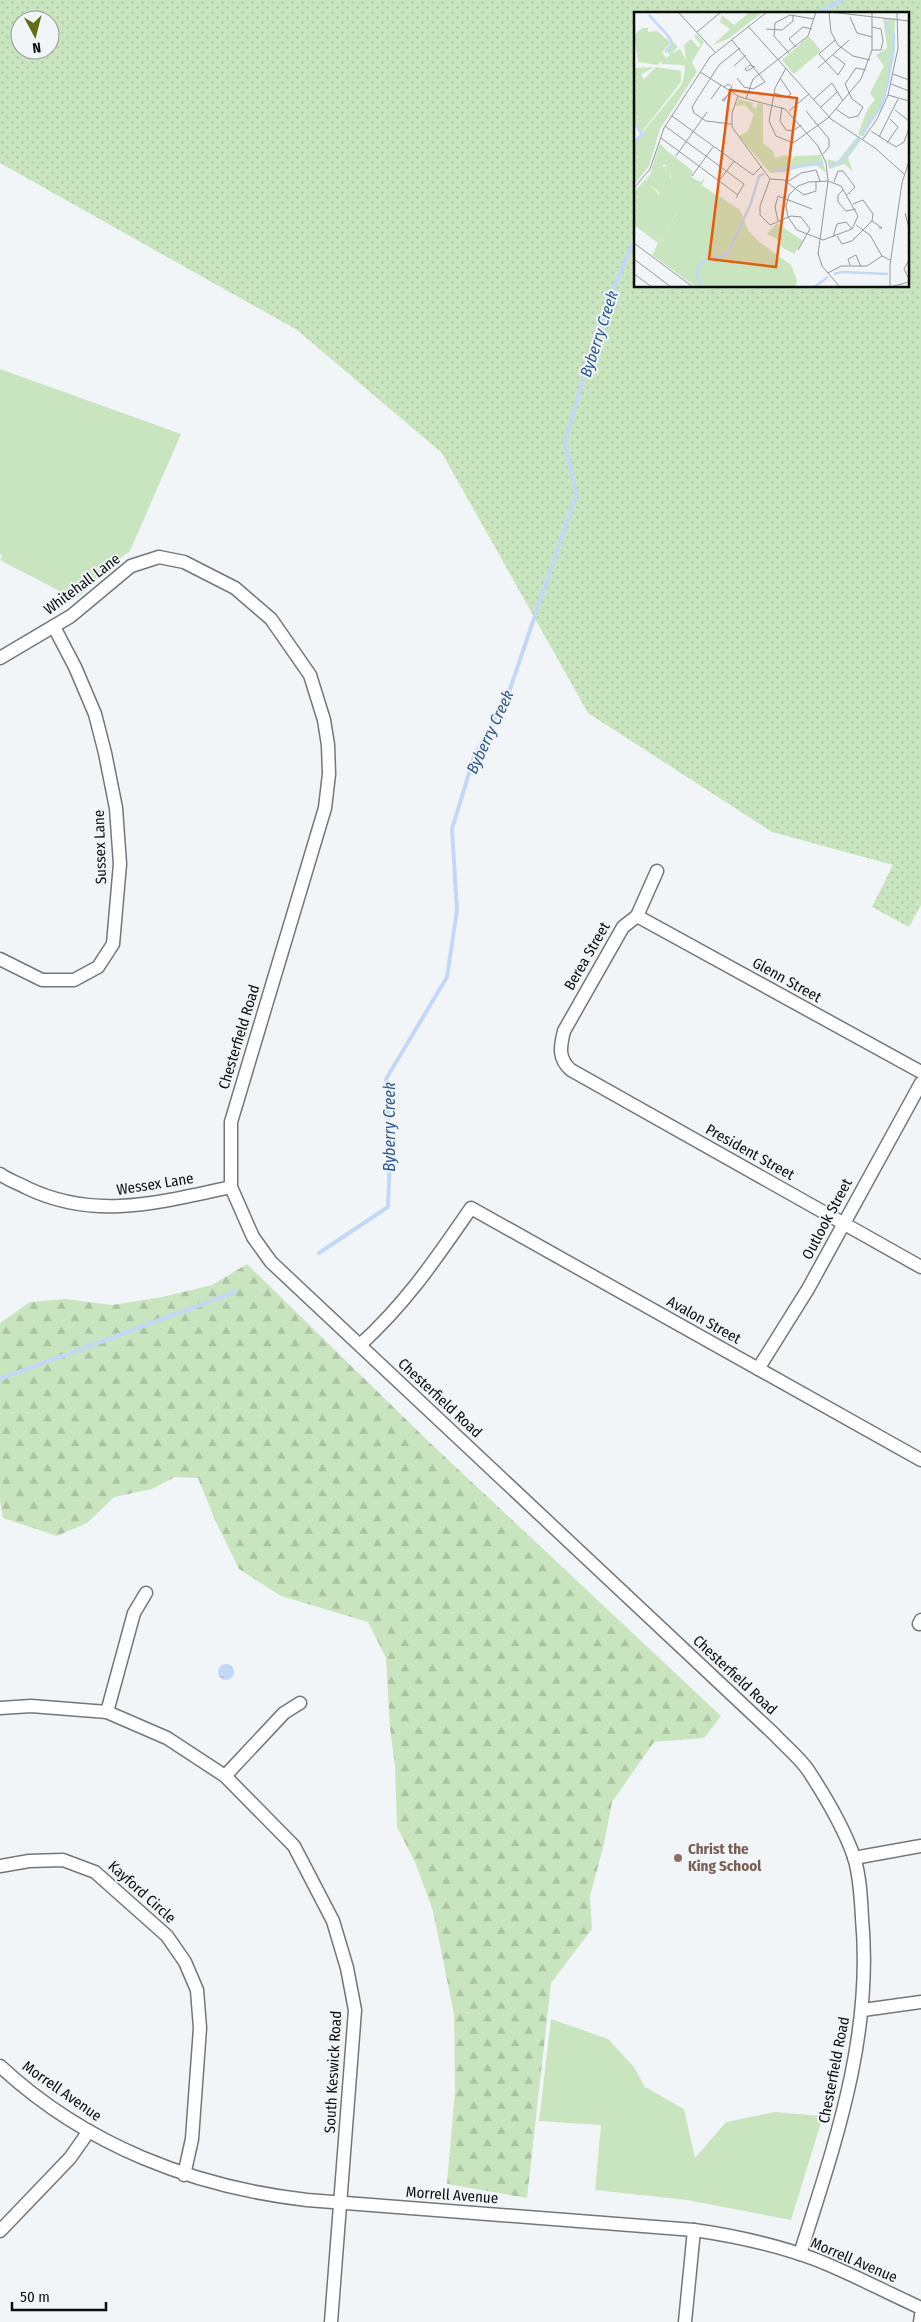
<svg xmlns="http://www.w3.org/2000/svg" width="921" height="2322" font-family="'Fira Sans Condensed',sans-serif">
  <defs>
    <pattern id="grass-dots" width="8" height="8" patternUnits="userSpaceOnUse" patternTransform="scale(1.25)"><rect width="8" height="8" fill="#c9e5bf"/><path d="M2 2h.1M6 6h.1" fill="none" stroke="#abc3a3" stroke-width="1.8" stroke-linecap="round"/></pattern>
    <pattern id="forest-firs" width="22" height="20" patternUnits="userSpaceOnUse" patternTransform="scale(1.25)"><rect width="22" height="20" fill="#c9e5bf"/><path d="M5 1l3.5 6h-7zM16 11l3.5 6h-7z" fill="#abc3a3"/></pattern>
    <pattern id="water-ripples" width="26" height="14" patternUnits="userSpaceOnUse" patternTransform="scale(1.25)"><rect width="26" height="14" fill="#c3d8f6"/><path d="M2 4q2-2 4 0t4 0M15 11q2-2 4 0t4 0" fill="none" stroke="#a6b8d2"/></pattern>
  </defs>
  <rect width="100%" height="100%" fill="#f1f5f8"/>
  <!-- grass -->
  <path fill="url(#grass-dots)" fill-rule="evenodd" d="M 0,0 L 921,0 L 921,905 L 909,927 L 872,907 L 893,865 L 772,832 L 588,713 L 442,453 L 297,330 L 0,163 ZM 635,14 L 907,14 L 907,286 L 635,286 ZM 20,20 L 50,20 L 50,50 L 20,50 Z"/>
  <!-- forest -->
  <path fill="url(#forest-firs)" d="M 247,1264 L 428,1441 L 721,1716 L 704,1738 L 654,1742 L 612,1802 L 604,1844 L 590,1896 L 592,1929 L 551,1983 L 527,2198 L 447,2184 L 455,2091 L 454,2014 L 433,1911 L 415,1862 L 397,1827 L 395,1767 L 390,1727 L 386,1658 L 368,1622 L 281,1596 L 239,1569 L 216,1522 L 198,1478 L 175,1477 L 152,1489 L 114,1497 L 87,1523 L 57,1536 L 3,1518 L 0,1501 L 0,1323 L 30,1302 L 65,1299 L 112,1305 L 162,1297 L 212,1285 Z"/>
  <!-- park -->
  <g fill="#c9e5bf">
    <path d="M 0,369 L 181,434 L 130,551 L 105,570 L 81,595 L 71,597 L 0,560 L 2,555 L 0,554 Z"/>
    <path d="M 551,2019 L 608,2039 L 634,2067 L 645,2087 L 684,2109 L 695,2158 L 726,2122 L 775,2112 L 823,2116 L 791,2220 L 687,2200 L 595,2190 L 601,2125 L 539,2121 Z"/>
  </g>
  <!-- water -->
  <circle fill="url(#water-ripples)" cx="226" cy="1672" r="8"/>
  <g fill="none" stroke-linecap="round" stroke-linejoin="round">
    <!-- stream -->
    <g stroke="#c3d8f6" stroke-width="4">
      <path d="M 816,14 L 842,0"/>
      <path d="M 319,1253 L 388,1207 L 390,1158 L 386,1079 L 447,977 L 457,910 L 452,829 L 474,757 L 509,692 L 576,495 L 565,442 L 584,376 L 615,285 L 635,238"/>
      <path d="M 0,1379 L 235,1292"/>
    </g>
    <defs>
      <g id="minor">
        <path d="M 0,658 L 71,616 L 131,566 L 159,557 L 184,562 L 235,588 L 271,619 L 310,675 L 324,720 L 328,745 L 329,774 L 325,808 L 231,1122 L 231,1187 L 253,1237 L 271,1262 L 774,1734 C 785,1746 799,1757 808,1770 C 825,1796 844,1828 854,1857 C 860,1876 861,1899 862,1918 C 873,2037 835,2143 800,2254"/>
        <path d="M 657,871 L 637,916 L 623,927 L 564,1031 C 560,1047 558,1059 571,1070 L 921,1267"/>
        <path d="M 637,916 L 921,1072"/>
        <path d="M 0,959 L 42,980 L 74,980 L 98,967 L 113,944 L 120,864 L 116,808 L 105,753 L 95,714 L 75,667 L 54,627"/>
        <path d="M 0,1174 C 8,1180 18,1183 27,1188 C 96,1221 161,1202 231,1187"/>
        <path d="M 360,1345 C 407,1302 435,1260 471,1208 L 921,1460"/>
        <path d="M 758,1369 L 808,1289 L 921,1083"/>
        <path d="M 919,1624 L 921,1620"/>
        <path d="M 0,1708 L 31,1706 L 107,1712 L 167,1738 L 225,1776 L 294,1846 L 333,1921 L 347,1968 L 355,2010 L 331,2322"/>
        <path d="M 107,1712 L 134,1613 L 146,1593"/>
        <path d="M 225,1776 L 284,1713 L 300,1703"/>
        <path d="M 854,1858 L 921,1846"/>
        <path d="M 0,1866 L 29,1861 L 63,1860 L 95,1872 L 167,1936 L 185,1962 L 197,1990 L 200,2028 L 192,2139 L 184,2175"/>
        <path d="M 863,2010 L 921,2002"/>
        <path d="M 0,2066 C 85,2145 193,2187 307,2200 L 694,2230 C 736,2236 777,2245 817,2260 C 852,2274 886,2292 921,2308"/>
        <path d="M 0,2231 L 70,2158 L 89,2131"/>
        <path d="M 685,2322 L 694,2230"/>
        <path d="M 920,2322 L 921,2315"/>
      </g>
    </defs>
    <!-- minor casing -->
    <use href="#minor" stroke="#74777a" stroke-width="15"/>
    <!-- minor -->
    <use href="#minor" stroke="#fff" stroke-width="12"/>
  </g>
  <!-- markers -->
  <circle fill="#8d6e63" stroke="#f1f5f8" stroke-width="2" cx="678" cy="1858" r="5"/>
  <g text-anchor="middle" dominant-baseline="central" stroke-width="4" stroke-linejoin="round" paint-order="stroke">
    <!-- street labels -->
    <g font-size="15" fill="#0c0d0e" stroke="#f1f5f8">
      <text transform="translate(82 584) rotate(-37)">Whitehall Lane</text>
      <text transform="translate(100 847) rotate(-92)">Sussex Lane</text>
      <text transform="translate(587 956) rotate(-60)">Berea Street</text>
      <text transform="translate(787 980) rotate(29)">Glenn Street</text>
      <text transform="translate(239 1037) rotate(-73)">Chesterfield Road</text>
      <text transform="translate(750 1152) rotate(29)">President Street</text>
      <text transform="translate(155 1184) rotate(-9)">Wessex Lane</text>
      <text transform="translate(827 1219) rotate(-62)">Outlook Street</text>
      <text transform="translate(704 1320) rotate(29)">Avalon Street</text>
      <text transform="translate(440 1398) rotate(43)">Chesterfield Road</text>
      <text transform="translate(735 1675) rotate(43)">Chesterfield Road</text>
      <text transform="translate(142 1892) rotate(42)">Kayford Circle</text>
      <text transform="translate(834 2070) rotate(-79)">Chesterfield Road</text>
      <text transform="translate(333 2072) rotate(-87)">South Keswick Road</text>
      <text transform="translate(62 2091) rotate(35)">Morrell Avenue</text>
      <text transform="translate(452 2195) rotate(4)">Morrell Avenue</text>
      <text transform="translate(854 2260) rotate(23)">Morrell Avenue</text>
    </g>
    <!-- education labels -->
    <g font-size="15" font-weight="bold" fill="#785e54" stroke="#f1f5f8" text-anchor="start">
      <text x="688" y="1849">Christ the<tspan x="688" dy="17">King School</tspan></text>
    </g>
    <!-- water labels -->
    <g font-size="16" font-style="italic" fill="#2a5691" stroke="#f1f5f8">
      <text transform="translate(599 334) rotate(-72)">Byberry Creek</text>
      <text transform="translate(490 732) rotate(-65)">Byberry Creek</text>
      <text transform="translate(389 1127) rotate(-90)">Byberry Creek</text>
    </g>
  </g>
  <!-- overview -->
  <g transform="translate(634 12)">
    <rect width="275" height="275" fill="#f1f5f8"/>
    <path d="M 8,16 L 14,16 L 14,20 L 23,19 L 37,31 L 28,40 L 32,46 L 36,43 L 32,39 L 38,33 L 37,27 L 44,35 L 36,42 L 46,37 L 52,48 L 50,33 L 57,27 L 64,35 L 67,33 L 60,24 L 62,22 L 70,30 L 58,50 L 63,60 L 26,117 L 15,154 L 0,173 L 0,131 L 48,72 L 51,57 L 50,53 L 27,52 L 29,48 L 23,53 L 4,50 L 0,23 ZM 20,55 L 7,63 L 10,67 L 22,55 L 47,59 L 47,70 L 8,120 L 0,110 L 0,56 ZM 26,131 L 33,139 L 31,144 L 26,137 L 22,150 L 24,147 L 33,149 L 33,154 L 30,152 L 28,155 L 37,159 L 36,167 L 19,158 L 16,161 ZM 16,162 L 12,169 L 43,201 L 25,229 L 12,219 L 25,207 L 15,200 L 12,204 L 8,202 L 0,194 L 0,180 ZM 68,173 L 82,183 L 85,180 L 85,184 L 106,198 L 114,218 L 124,229 L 157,253 L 163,268 L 161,275 L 62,275 L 18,243 Z" fill="#c9e5bf"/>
    <path d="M 116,0 L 129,0 L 94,27 L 79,33 L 96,17 L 86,10 L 88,3 L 100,13 ZM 249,6 L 261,6 L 261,40 L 251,88 L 229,125 L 224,122 L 234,96 L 241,88 L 236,81 L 250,54 L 242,43 L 253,36 ZM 124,91 L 129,92 L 129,131 L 139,139 L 141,146 L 152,143 L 157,148 L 161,144 L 187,143 L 192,161 L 180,151 L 152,160 L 136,161 L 105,124 L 114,119 ZM 223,125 L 227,128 L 214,146 L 219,160 L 211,152 L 195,157 L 193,147 L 203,150 ZM 26,136 L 28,141 L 33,139 L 54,155 L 59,160 L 57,165 L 66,170 L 71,166 L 65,178 L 18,243 L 24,231 L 0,213 L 0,194 L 12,204 L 12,200 L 16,198 L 25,206 L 20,218 L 12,219 L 25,229 L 43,201 L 27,192 L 25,180 L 12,170 L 19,158 L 37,166 L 37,159 L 27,155 L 33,154 L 33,148 L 22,151 Z" fill="#c9e5bf"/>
    <path d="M 175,24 L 187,39 L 160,62 L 148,48 ZM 105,87 L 119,91 L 118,95 L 122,96 L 120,103 L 111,93 L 101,94 ZM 143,211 L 169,229 L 160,242 L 146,234 L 147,229 L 133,222 Z" fill="#c9e5bf"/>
    <path fill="none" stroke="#c3d8f6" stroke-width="2.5" d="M 15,3 L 35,25 L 34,27M 31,40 L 38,33 L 36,26M 0,111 L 8,122 L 0,130M 228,122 L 246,96 L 254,71 L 260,25 L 253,16 L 253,7M 196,153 L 208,149 L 225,126M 137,159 L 189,151M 200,262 L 208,260 L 254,262M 68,275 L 63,264 L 64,255 L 69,249 L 94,242 L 117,191 L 125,164 L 130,162M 180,275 L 194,265"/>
    <path fill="none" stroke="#95989a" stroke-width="1" d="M 44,0 L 81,40M 195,0 L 197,20 L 204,33 L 219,44 L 236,48M 196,0 L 275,9M 216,5 L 223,21 L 238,25M 114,14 L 197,107 L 241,136 L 270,162M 132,17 L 148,18 L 159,9 L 159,3M 63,20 L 87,0M 98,28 L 131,70 L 119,77 L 110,75 L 103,66M 162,35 L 155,27 L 169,15 L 178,17M 238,38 L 247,38 L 249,29 L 247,17 L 238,15M 155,41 L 140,24 L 141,11 L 156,3 L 180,7M 199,43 L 211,52 L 204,63 L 185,42 L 201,28M 100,54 L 112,43M 120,55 L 116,53 L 111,57 L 113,59 L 120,55 L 121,54M 152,56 L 141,76 L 135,109 L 142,124 L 159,131 L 194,106 L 227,67 L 238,38 L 238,0M 184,56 L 215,28M 66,60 L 106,85 L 151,97 L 184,134 L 192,151 L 194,169 L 184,242M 259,62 L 275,68M 257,72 L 275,79M 90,75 L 94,72 L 98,75 L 95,81 L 93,84 L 90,89 L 88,88 L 93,84M 140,81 L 153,85 L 157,82 L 146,66M 254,83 L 275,89M 104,84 L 98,101 L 98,115 L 136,167 L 126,194 L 126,203 L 136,213 L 157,204 L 167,205 L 176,217 L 164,238M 77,87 L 87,73M 112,87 L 119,67 L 174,24 L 182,0M 180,87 L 198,71 L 209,89M 148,95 L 146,109 L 152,118 L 159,119 L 167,113M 187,95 L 203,80M 202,97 L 215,106 L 224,104 L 229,95 L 218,87 L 211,72 L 222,56 L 232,58M 261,98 L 275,109M 155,99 L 175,82M 172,99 L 195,127 L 195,135 L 189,142M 38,104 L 119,163 L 128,154M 97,112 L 72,109 L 60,101 L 58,95 L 85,53 L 106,36M 31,114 L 110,172 L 102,186M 237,119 L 262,135M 245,125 L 264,87M 27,126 L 104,183M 229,127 L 243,107 L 254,83 L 264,36 L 263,0M 253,131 L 264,115 L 256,107M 262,135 L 270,130 L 275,116M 42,144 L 73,100M 58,164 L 79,135M 136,167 L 150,168 L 170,183 L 182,179 L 182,169M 85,169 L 100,149M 194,169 L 207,174 L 224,204 L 218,217 L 189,228 L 163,218 L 154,205 L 152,194 L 155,183 L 164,174 L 175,170 ZM 153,170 L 167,161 L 182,158 L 186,169M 200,170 L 204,159 L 209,159 L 221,175 L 213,183M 0,176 L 16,157 L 30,116 L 76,45 L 133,0M 209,178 L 204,183 L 204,190 L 212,199 L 222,197M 271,201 L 275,216M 144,209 L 141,195 L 144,184 L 178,197M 238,209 L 248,216 L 245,216M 222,213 L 236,223 L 248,244 L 256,248M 203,224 L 208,232 L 218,229 L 238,209 L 239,202 L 229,188 L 219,192M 199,225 L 203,212 L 212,210 L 218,217M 0,231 L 59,275M 184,241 L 188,254 L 206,275M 0,247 L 37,275M 275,248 L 270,257 L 275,267M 216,253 L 214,247 L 222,243 L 227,255M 194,261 L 207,254 L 233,254 L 248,244M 0,262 L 18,275M 256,275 L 256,253 L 268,171 L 275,149M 256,275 L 275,270"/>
    <path fill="#e8590c" fill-opacity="0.15" stroke="#e8590c" stroke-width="2.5" d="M 96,78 L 163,86 L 142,255 L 75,247 Z"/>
    <rect width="275" height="275" fill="none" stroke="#0c0d0e" stroke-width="2.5"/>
  </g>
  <!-- north arrow -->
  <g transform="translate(35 35) rotate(173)"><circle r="24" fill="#f1f5f8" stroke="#95989a"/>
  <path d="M0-4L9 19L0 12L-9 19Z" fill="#636d14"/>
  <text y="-8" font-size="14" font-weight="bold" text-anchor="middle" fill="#0c0d0e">N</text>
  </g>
  <!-- scale -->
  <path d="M12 2302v8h94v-8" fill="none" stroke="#0c0d0e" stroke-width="2.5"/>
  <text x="20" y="2302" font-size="15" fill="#0c0d0e" stroke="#f1f5f8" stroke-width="4" paint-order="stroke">50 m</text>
</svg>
